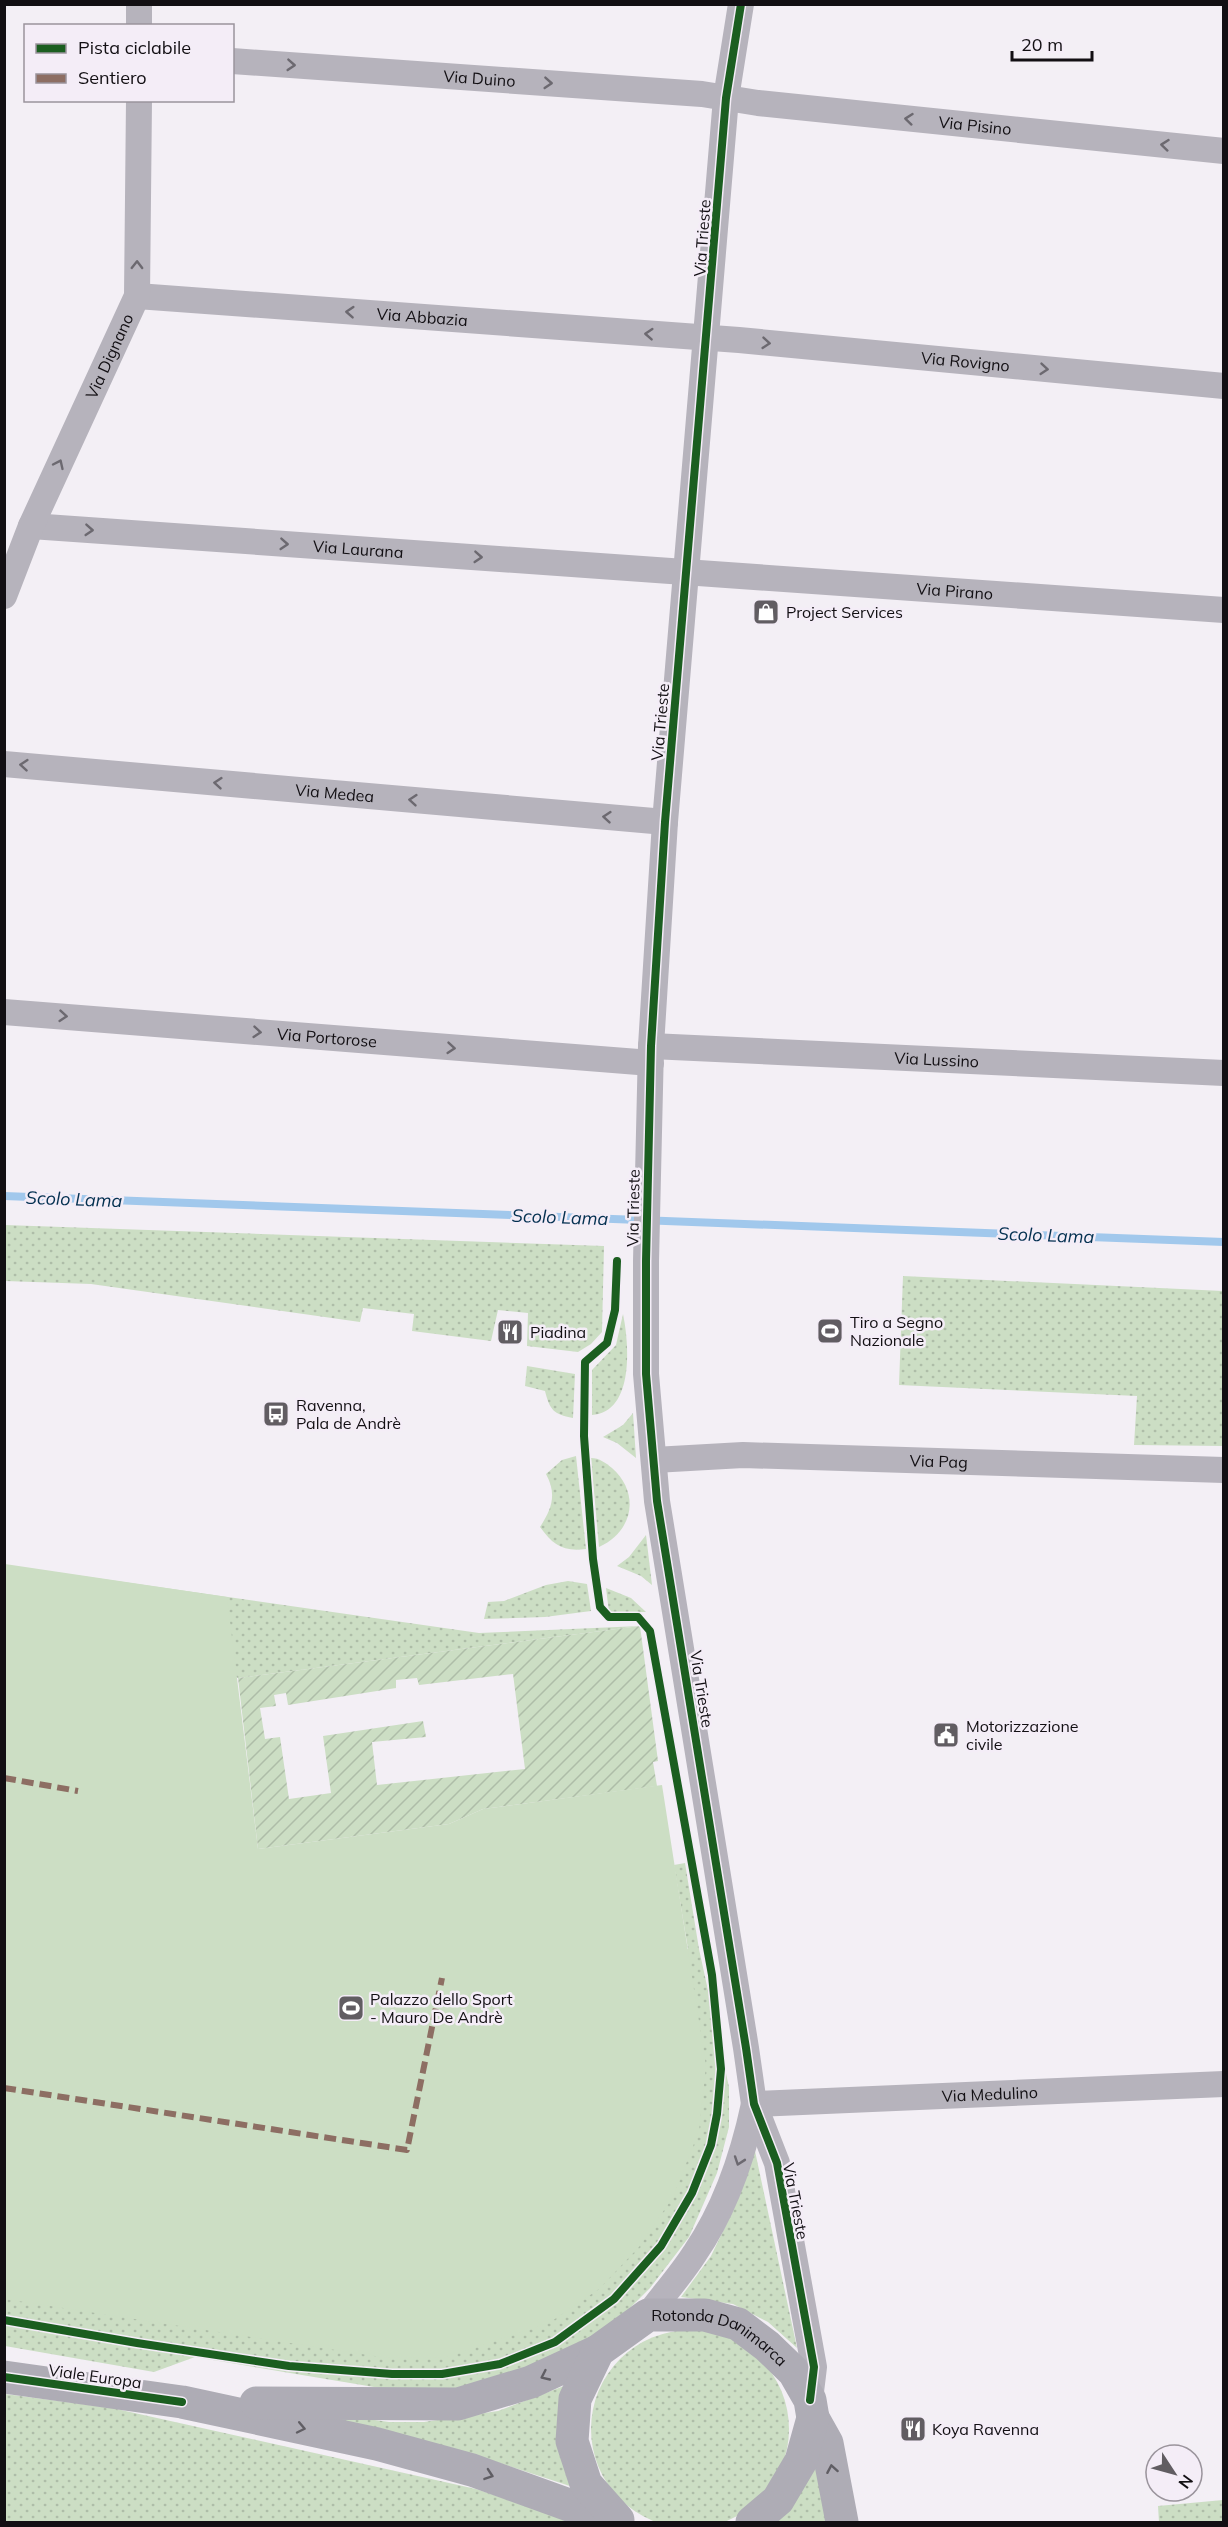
<svg xmlns="http://www.w3.org/2000/svg" width="1228" height="2527" font-family="Mulish,sans-serif">
  <defs>
    <pattern id="grass-dots" width="8" height="8" patternUnits="userSpaceOnUse" patternTransform="scale(1.5)"><rect width="8" height="8" fill="#ccdec4"/><path d="M2 2h.1M6 6h.1" fill="none" stroke="#aebda8" stroke-width="1.8" stroke-linecap="round"/></pattern>
    <pattern id="garden-furrows" width="10" height="10" patternUnits="userSpaceOnUse" patternTransform="scale(1.5)"><rect width="10" height="10" fill="#ccdec4"/><path d="M-1 1l2-2M0 10L10 0M9 11l2-2" fill="none" stroke="#aebda8"/></pattern>
  </defs>
  <rect width="100%" height="100%" fill="#f3eff5"/>
  <!-- grass -->
  <g fill="url(#grass-dots)">
    <path d="M 5,1225 L 604,1246 L 602,1332 L 591,1344 L 578,1352 L 527,1346 L 528,1313 L 498,1310 L 491,1341 L 412,1331 L 414,1314 L 363,1308 L 360,1322 L 91,1284 L 5,1281 Z"/>
    <path d="M 903,1276 L 1223,1291 L 1223,1446 L 1134,1445 L 1137,1396 L 899,1385 Z"/>
    <path d="M 623,1314 C 629,1343 635,1412 592,1415 L 592,1370 L 616,1345 Z"/>
    <path d="M 527,1366 L 575,1374 L 573,1418 C 553,1414 550,1410 545,1391 L 525,1386 Z"/>
    <path d="M 633,1413 L 636,1458 L 617,1443 L 603,1437 L 623,1425 Z"/>
    <path d="M 576,1456 L 586,1549 C 563,1552 553,1545 540,1527 C 552,1509 557,1494 546,1474 L 562,1460 Z"/>
    <path d="M 591,1458 C 599,1458 606,1463 612,1468 C 640,1493 634,1531 599,1547 Z"/>
    <path d="M 646,1535 L 652,1585 L 641,1576 L 617,1566 L 629,1557 Z"/>
    <path d="M 5,1565 L 479,1633 L 640,1626 L 238,1678 Z"/>
    <path d="M 568,1581 L 587,1584 L 591,1611 L 545,1617 L 484,1619 L 488,1602 L 504,1601 L 546,1585 Z"/>
    <path d="M 606,1588 L 631,1598 L 646,1612 L 609,1612 Z"/>
    <path d="M 685,1863 L 699,1949 L 729,2087 L 729,2127 L 717,2173 L 689,2237 L 650,2288 L 610,2328 L 495,2382 L 441,2391 L 398,2391 L 195,2357 L 154,2372 L 5,2346 L 4,2098 L 688,1949 L 674,1865 Z"/>
    <path d="M 755,2151 L 797,2348 L 768,2322 L 733,2304 L 681,2297 L 711,2256 L 734,2208 Z"/>
    <circle cx="690" cy="2429" r="99"/>
    <path d="M 564,2386 L 576,2488 L 481,2457 L 334,2424 L 338,2415 L 389,2422 L 424,2422 L 498,2411 Z"/>
    <path d="M 5,2394 L 112,2408 L 476,2489 L 576,2522 L 5,2522 Z"/>
    <path d="M 814,2456 L 828,2522 L 775,2522 Z"/>
    <path d="M 1223,2500 L 1223,2522 L 1159,2522 L 1158,2506 Z"/>
  </g>
  <!-- garden -->
  <path fill="url(#garden-furrows)" fill-rule="evenodd" d="M 640,1626 L 658,1761 L 653,1762 L 657,1786 L 483,1809 L 449,1824 L 258,1849 L 238,1678 ZM 513,1674 L 525,1769 L 377,1785 L 372,1742 L 426,1737 L 423,1721 L 323,1736 L 331,1793 L 289,1799 L 280,1737 L 265,1739 L 260,1708 L 276,1706 L 274,1695 L 286,1693 L 288,1705 L 396,1688 L 396,1680 L 417,1678 L 419,1685 Z"/>
  <!-- pitch -->
  <path fill="#ccdec4" d="M 5,1564 L 227,1597 L 258,1849 L 449,1824 L 483,1809 L 662,1785 L 706,2066 L 699,2131 L 673,2197 L 639,2247 L 599,2289 L 549,2323 L 444,2358 L 381,2357 L 5,2299 Z"/>
  <g fill="none" stroke-linecap="round" stroke-linejoin="round">
    <!-- stream -->
    <path stroke="#a1c8ec" stroke-width="8" d="M 4,1196 L 1224,1242"/>
    <!-- minor -->
    <g stroke="#b6b3bc" stroke-width="26">
      <path d="M 139,4 L 139,26"/>
      <path d="M 741,4 L 726,98 L 665,822 L 651,1046 L 646,1261 L 646,1374 L 657,1501 L 746,2048 L 754,2104 L 777,2163 L 814,2367 L 810,2400"/>
      <path id="s1" d="M 232,61 L 702,94 L 758,103 L 1224,151"/>
      <path id="s2" d="M 137,296 L 739,340 L 1224,386"/>
      <path id="s3" d="M 31,526 L 1224,610"/>
      <path id="s4" d="M 4,596 L 31,526 L 137,296 L 139,100"/>
      <path id="s5" d="M 4,764 L 665,822"/>
      <path id="s6" d="M 4,1012 L 651,1063"/>
      <path id="s7" d="M 651,1046 L 1224,1073"/>
      <path id="s8" d="M 654,1460 L 743,1455 L 1224,1470"/>
      <path id="s9" d="M 754,2104 L 1224,2084"/>
      <path d="M 648,2315 C 663,2295 681,2275 695,2253 C 725,2209 743,2156 754,2104"/>
    </g>
    <!-- major -->
    <g stroke="#aeacb5" stroke-width="33">
      <path d="M 4,2377 L 182,2402 L 377,2444 L 472,2470 L 616,2522"/>
      <path d="M 256,2403 L 458,2404 L 531,2382 L 598,2351"/>
      <path d="M 813,2418 L 827,2443 L 842,2522"/>
      <path id="s10" d="M 618,2520 L 586,2484 L 572,2441 L 575,2399 L 598,2351 L 648,2315 L 705,2315 L 738,2324 L 767,2346 L 794,2372 L 810,2400 L 813,2418 L 801,2461 L 778,2500 L 752,2522"/>
    </g>
    <!-- quiet -->
    <g stroke="#8d6e63" stroke-width="6" stroke-dasharray="12 6" stroke-linecap="butt">
      <path d="M 4,1778 L 78,1791"/>
      <path d="M 4,2088 L 407,2150 L 442,1978"/>
    </g>
    <defs>
      <g id="cycleway">
        <path d="M 741,4 L 726,98 L 665,822 L 651,1046 L 646,1261 L 646,1374 L 657,1501 L 746,2048 L 754,2104 L 777,2163 L 814,2367 L 810,2400"/>
        <path d="M 4,2320 L 137,2343 L 289,2366 L 392,2374 L 442,2374 L 500,2364 L 555,2342 L 614,2299 L 661,2246 L 692,2193 L 711,2145 L 717,2114 L 721,2069 L 712,1975 L 650,1631 L 638,1617 L 609,1617 L 600,1607 L 593,1559 L 584,1436 L 585,1362 L 607,1343 L 615,1310 L 617,1261"/>
        <path d="M 4,2377 L 182,2402"/>
      </g>
    </defs>
    <!-- cycleway casing -->
    <use href="#cycleway" stroke="#f4edf7" stroke-width="11"/>
    <!-- cycleway -->
    <use href="#cycleway" stroke="#1b5e20" stroke-width="8"/>
  </g>
  <!-- one-way arrows -->
  <defs><path id="oneway-chevron" d="M-2-3.5L2.5 0L-2 3.5" fill="none" stroke-width="1.6" stroke-linecap="round" stroke-linejoin="round" transform="scale(1.5)"/></defs>
  <g stroke="#6c6970">
    <use href="#oneway-chevron" transform="translate(291 65) rotate(4)"/>
    <use href="#oneway-chevron" transform="translate(548 83) rotate(4)"/>
    <use href="#oneway-chevron" transform="translate(909 119) rotate(-174)"/>
    <use href="#oneway-chevron" transform="translate(1165 145) rotate(-174)"/>
    <use href="#oneway-chevron" transform="translate(137 265) rotate(-89)"/>
    <use href="#oneway-chevron" transform="translate(350 312) rotate(-176)"/>
    <use href="#oneway-chevron" transform="translate(649 334) rotate(-176)"/>
    <use href="#oneway-chevron" transform="translate(766 343) rotate(5)"/>
    <use href="#oneway-chevron" transform="translate(1044 369) rotate(5)"/>
    <use href="#oneway-chevron" transform="translate(59 464) rotate(-65)"/>
    <use href="#oneway-chevron" transform="translate(89 530) rotate(4)"/>
    <use href="#oneway-chevron" transform="translate(284 544) rotate(4)"/>
    <use href="#oneway-chevron" transform="translate(478 557) rotate(4)"/>
    <use href="#oneway-chevron" transform="translate(24 765) rotate(-175)"/>
    <use href="#oneway-chevron" transform="translate(218 783) rotate(-175)"/>
    <use href="#oneway-chevron" transform="translate(413 800) rotate(-175)"/>
    <use href="#oneway-chevron" transform="translate(607 817) rotate(-175)"/>
    <use href="#oneway-chevron" transform="translate(63 1016) rotate(5)"/>
    <use href="#oneway-chevron" transform="translate(257 1032) rotate(5)"/>
    <use href="#oneway-chevron" transform="translate(451 1048) rotate(5)"/>
    <use href="#oneway-chevron" transform="translate(739 2161) rotate(109)"/>
  </g>
  <g stroke="#605e64">
    <use href="#oneway-chevron" transform="translate(545 2376) rotate(155)"/>
    <use href="#oneway-chevron" transform="translate(301 2428) rotate(12)"/>
    <use href="#oneway-chevron" transform="translate(832 2469) rotate(-100)"/>
    <use href="#oneway-chevron" transform="translate(489 2475) rotate(19)"/>
  </g>
  <!-- icons -->
  <defs>
    <symbol id="shop-square" viewBox="-11 -11 22 22"><rect x="-9" y="-9" width="18" height="18" rx="4" fill="#615d62" stroke="#f4edf7"/><path d="M-5-2.5h2.3a2.7 3.5 0 0 1 5.4 0H5L5.5 6h-11ZM-1.5-2.5h3a1.5 2.3 0 0 0-3 0Z" fill="#fff"/></symbol>
    <symbol id="stadium-square" viewBox="-11 -11 22 22"><rect x="-9" y="-9" width="18" height="18" rx="4" fill="#615d62" stroke="#f4edf7"/><path d="M0-5a6.5 5 0 1 0 0 10a6.5 5 0 1 0 0-10ZM-3.5-1.8h7v3.6h-7Z" fill="#fff"/></symbol>
    <symbol id="restaurant-square" viewBox="-11 -11 22 22"><rect x="-9" y="-9" width="18" height="18" rx="4" fill="#615d62" stroke="#f4edf7"/><path d="M-5-6h1v4h1v-4h1v4h1v-4h1v5L-1.5 .5V6h-2V.5L-5-1ZM5-6V6H3V1.5H1.5Q1.5-4 5-6Z" fill="#fff"/></symbol>
    <symbol id="bus-square" viewBox="-11 -11 22 22"><rect x="-9" y="-9" width="18" height="18" rx="4" fill="#615d62" stroke="#f4edf7"/><path d="M-5-6H5V4H4V6H2V4H-2V6H-4V4H-5ZM-3.5-4V0h7V-4ZM-3.5 1.2v1.5H-2V1.2ZM2 1.2v1.5H3.5V1.2Z" fill="#fff"/></symbol>
    <symbol id="civic-square" viewBox="-11 -11 22 22"><rect x="-9" y="-9" width="18" height="18" rx="4" fill="#615d62" stroke="#f4edf7"/><path d="M-.6-6.5H3V-4.5H.6V-3L4-1V1h2V6H-6V1h2V-1L-.6-3ZM-1.2 2.5V6h2.4V2.5Z" fill="#fff"/></symbol>
  </defs>
  <g fill-rule="evenodd">
    <use href="#shop-square" x="751" y="597" width="30" height="30"/>
    <use href="#stadium-square" x="815" y="1316" width="30" height="30"/>
    <use href="#restaurant-square" x="495" y="1317" width="30" height="30"/>
    <use href="#bus-square" x="261" y="1399" width="30" height="30"/>
    <use href="#civic-square" x="931" y="1720" width="30" height="30"/>
    <use href="#stadium-square" x="336" y="1993" width="30" height="30"/>
    <use href="#restaurant-square" x="898" y="2414" width="30" height="30"/>
  </g>
  <g text-anchor="middle" dominant-baseline="central" stroke-width="5" stroke-linejoin="round" paint-order="stroke">
    <!-- street labels -->
    <g font-size="16" fill="#120f13" stroke="#f4edf7">
      <text stroke="none"><textPath href="#s1" startOffset="248">Via Duino</textPath></text>
      <text stroke="none"><textPath href="#s1" startOffset="746">Via Pisino</textPath></text>
      <text transform="translate(702 238) rotate(-86)">Via Trieste</text>
      <text stroke="none"><textPath href="#s2" startOffset="286">Via Abbazia</textPath></text>
      <text stroke="none"><textPath href="#s4" startOffset="262">Via Dignano</textPath></text>
      <text stroke="none"><textPath href="#s2" startOffset="831">Via Rovigno</textPath></text>
      <text stroke="none"><textPath href="#s3" startOffset="328">Via Laurana</textPath></text>
      <text stroke="none"><textPath href="#s3" startOffset="926">Via Pirano</textPath></text>
      <text transform="translate(660 722) rotate(-85)">Via Trieste</text>
      <text stroke="none"><textPath href="#s5" startOffset="332">Via Medea</textPath></text>
      <text stroke="none"><textPath href="#s6" startOffset="324">Via Portorose</textPath></text>
      <text stroke="none"><textPath href="#s7" startOffset="286">Via Lussino</textPath></text>
      <text transform="translate(633 1208) rotate(-89)">Via Trieste</text>
      <text stroke="none"><textPath href="#s8" startOffset="285">Via Pag</textPath></text>
      <text transform="translate(702 1689) rotate(81)">Via Trieste</text>
      <text stroke="none"><textPath href="#s9" startOffset="236">Via Medulino</textPath></text>
      <text transform="translate(796 2201) rotate(79)">Via Trieste</text>
      <text stroke="none"><textPath href="#s10" startOffset="328">Rotonda Danimarca</textPath></text>
      <text transform="translate(95 2376) rotate(8)">Viale Europa</text>
    </g>
    <!-- poi labels -->
    <g font-size="16" fill="#120f13" stroke="#f4edf7" text-anchor="start">
      <text x="786" y="612">Project Services</text>
      <text x="850" y="1322">Tiro a Segno<tspan x="850" dy="18">Nazionale</tspan></text>
      <text x="530" y="1332">Piadina</text>
      <text x="296" y="1405">Ravenna,<tspan x="296" dy="18">Pala de Andrè</tspan></text>
      <text x="966" y="1726">Motorizzazione<tspan x="966" dy="18">civile</tspan></text>
      <text x="370" y="1999">Palazzo dello Sport<tspan x="370" dy="18">- Mauro De Andrè</tspan></text>
      <text x="932" y="2429">Koya Ravenna</text>
    </g>
    <!-- water labels -->
    <g font-size="18" font-style="italic" fill="#033050" stroke="#f4edf7">
      <text transform="translate(74 1199) rotate(2)">Scolo Lama</text>
      <text transform="translate(560 1217) rotate(2)">Scolo Lama</text>
      <text transform="translate(1046 1235) rotate(2)">Scolo Lama</text>
    </g>
  </g>
  <!-- border -->
  <rect width="1228" height="2527" fill="none" stroke="#120f13" stroke-width="12"/>
  <!-- legend -->
  <rect x="24" y="24" width="210" height="78" fill="#f4edf7" stroke="#9a949c" stroke-width="1.5"/>
  <rect x="36" y="44" width="30" height="9" fill="#1b5e20" stroke="#9a949c" stroke-width="1.5"/>
  <text x="78" y="54" font-size="18" fill="#120f13">Pista ciclabile</text>
  <rect x="36" y="74" width="30" height="9" fill="#8d6e63" stroke="#9a949c" stroke-width="1.5"/>
  <text x="78" y="84" font-size="18" fill="#120f13">Sentiero</text>
  <!-- north arrow -->
  <g transform="translate(1174 2473) rotate(126)"><circle r="28" fill="#f4edf7" stroke="#9a949c" stroke-width="1.5"/>
  <path d="M0-4.5L10 22L0 15L-10 22Z" fill="#615d62"/>
  <text y="-9" font-size="16" font-weight="bold" text-anchor="middle" fill="#120f13">N</text>
  </g>
  <!-- scale -->
  <path d="M1012 51v9h80v-9" fill="none" stroke="#120f13" stroke-width="3"/>
  <text x="1021" y="51" font-size="18" fill="#120f13" stroke="#f4edf7" stroke-width="4.5" paint-order="stroke">20 m</text>
</svg>
